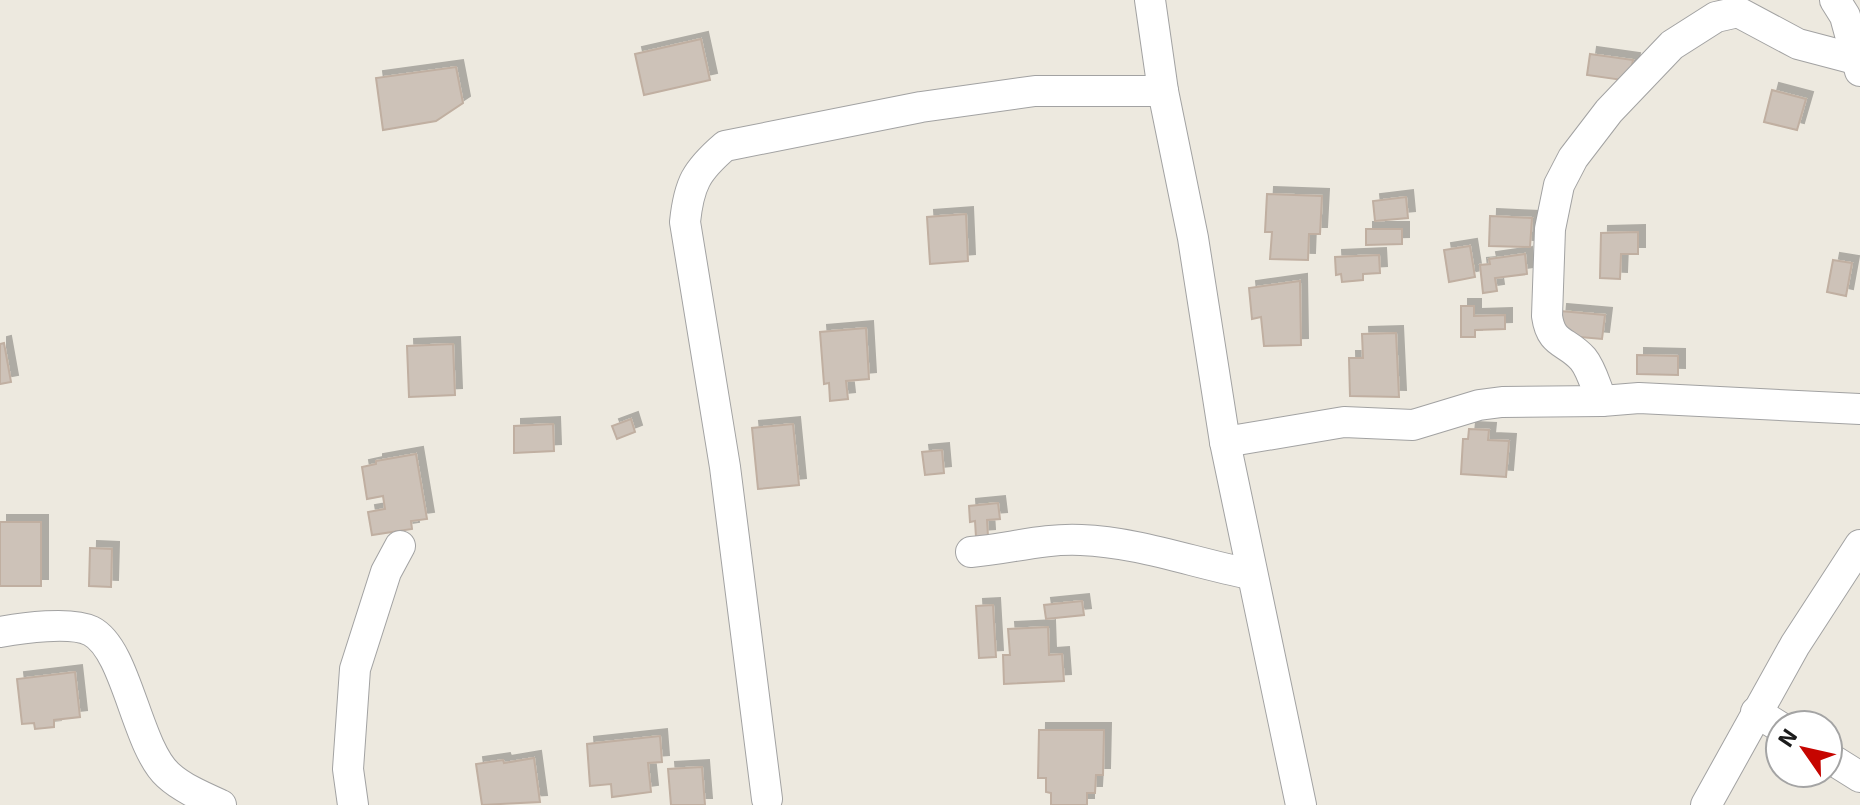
<svg xmlns="http://www.w3.org/2000/svg" width="1860" height="805" font-family="'Exo 2',sans-serif">
  <defs>
    <filter id="shadow"><feDropShadow dx="7" dy="-7" stdDeviation="0" flood-color="#0004"/></filter>
  </defs>
  <rect width="100%" height="100%" fill="#ede9df"/>
  <!-- building -->
  <g fill="#cdc2b8" stroke="#c0afa1" stroke-width="2" filter="url(#shadow)">
    <path d="M 701,39 L 710,80 L 644,95 L 635,54 Z"/>
    <path d="M 1590,54 L 1633,60 L 1629,81 L 1587,75 Z"/>
    <path d="M 456,67 L 463,103 L 436,121 L 383,130 L 376,78 Z"/>
    <path d="M 1772,90 L 1806,99 L 1797,130 L 1764,122 Z"/>
    <path d="M 1267,194 L 1322,196 L 1320,234 L 1309,234 L 1308,260 L 1270,259 L 1272,232 L 1265,232 Z"/>
    <path d="M 1406,197 L 1408,218 L 1375,221 L 1373,201 Z"/>
    <path d="M 966,214 L 968,261 L 930,264 L 927,217 Z"/>
    <path d="M 1490,216 L 1532,218 L 1530,247 L 1489,246 Z"/>
    <path d="M 1366,229 L 1402,229 L 1402,244 L 1366,245 Z"/>
    <path d="M 1638,232 L 1638,254 L 1621,254 L 1620,279 L 1600,278 L 1601,233 Z"/>
    <path d="M 1470,246 L 1475,277 L 1449,282 L 1444,250 Z"/>
    <path d="M 1525,254 L 1527,274 L 1495,278 L 1497,291 L 1483,293 L 1480,265 L 1490,264 L 1489,259 Z"/>
    <path d="M 1379,255 L 1380,273 L 1363,274 L 1363,280 L 1342,282 L 1341,274 L 1336,275 L 1335,257 Z"/>
    <path d="M 1833,260 L 1852,263 L 1846,296 L 1827,292 Z"/>
    <path d="M 1300,281 L 1301,345 L 1264,346 L 1261,317 L 1252,319 L 1249,288 Z"/>
    <path d="M 1461,306 L 1474,306 L 1474,316 L 1505,315 L 1505,329 L 1475,330 L 1475,337 L 1461,337 Z"/>
    <path d="M 1560,311 L 1605,315 L 1602,339 L 1558,335 Z"/>
    <path d="M 866,328 L 869,379 L 846,381 L 848,399 L 830,401 L 829,383 L 824,384 L 820,332 Z"/>
    <path d="M 1396,333 L 1399,397 L 1350,396 L 1349,358 L 1363,358 L 1362,334 Z"/>
    <path d="M 4,343 L 11,382 L 0,384 L 0,344 Z"/>
    <path d="M 453,344 L 455,395 L 409,397 L 407,346 Z"/>
    <path d="M 1637,355 L 1678,356 L 1678,375 L 1637,374 Z"/>
    <path d="M 631,419 L 635,432 L 617,439 L 612,426 Z"/>
    <path d="M 553,424 L 554,451 L 514,453 L 514,426 Z"/>
    <path d="M 793,424 L 799,485 L 758,489 L 752,428 Z"/>
    <path d="M 1469,429 L 1489,430 L 1488,440 L 1509,441 L 1506,477 L 1461,474 L 1463,439 L 1468,439 Z"/>
    <path d="M 942,450 L 944,473 L 925,475 L 922,452 Z"/>
    <path d="M 416,454 L 427,519 L 411,521 L 412,529 L 372,535 L 368,512 L 385,509 L 383,496 L 367,499 L 362,467 L 376,464 L 376,461 Z"/>
    <path d="M 998,503 L 1000,519 L 987,520 L 988,536 L 976,537 L 975,521 L 970,522 L 969,506 Z"/>
    <rect x="0" y="522" width="41" height="64"/>
    <path d="M 90,548 L 112,549 L 111,587 L 89,586 Z"/>
    <path d="M 1082,601 L 1084,615 L 1046,619 L 1044,605 Z"/>
    <path d="M 993,605 L 996,657 L 979,658 L 976,606 Z"/>
    <path d="M 1048,627 L 1049,655 L 1062,654 L 1064,681 L 1004,684 L 1003,655 L 1010,655 L 1008,629 Z"/>
    <path d="M 75,672 L 80,717 L 54,720 L 54,727 L 35,729 L 34,723 L 22,724 L 17,679 Z"/>
    <path d="M 1039,730 L 1104,730 L 1103,775 L 1096,775 L 1095,793 L 1087,793 L 1087,805 L 1051,805 L 1051,793 L 1046,792 L 1046,778 L 1038,778 Z"/>
    <path d="M 660,736 L 662,762 L 648,763 L 651,792 L 612,797 L 611,784 L 590,786 L 587,744 Z"/>
    <path d="M 534,758 L 540,802 L 482,805 L 476,764 L 503,760 L 504,763 Z"/>
    <path d="M 702,767 L 705,805 L 671,805 L 668,769 Z"/>
  </g>
  <g fill="none" stroke-linecap="round" stroke-linejoin="round">
    <defs>
      <g id="minor">
        <path d="M 1150,0 L 1163,91 L 1193,238 L 1225,442 L 1301,805"/>
        <path d="M 1835,0 L 1845,16 L 1860,71"/>
        <path d="M 1602,401 C 1596,388 1592,370 1583,359 C 1566,340 1551,345 1547,316 L 1550,229 L 1559,185 L 1573,158 L 1609,111 L 1672,45 L 1716,17 L 1738,12 L 1798,44 L 1855,59"/>
        <path d="M 1225,442 L 1344,422 L 1413,425 L 1479,405 L 1502,402 L 1602,401 L 1639,398 L 1860,409"/>
        <path d="M 971,552 C 1008,549 1044,538 1081,540 C 1138,542 1194,563 1250,574"/>
        <path d="M 0,632 C 22,628 71,621 91,631 C 127,649 136,746 168,775 C 182,788 203,797 221,805"/>
        <path d="M 1756,712 L 1780,727"/>
        <path d="M 1828,757 L 1860,777"/>
        <path d="M 767,799 L 725,467 L 685,222 C 689,184 696,171 725,146 L 921,107 L 1035,91 L 1163,91"/>
        <path d="M 353,805 L 348,769 L 355,669 L 386,572 L 400,546"/>
        <path d="M 1706,805 L 1795,645 L 1860,545"/>
      </g>
    </defs>
    <!-- minor casing -->
    <use href="#minor" stroke="#a2a2a2" stroke-width="32"/>
    <!-- minor -->
    <use href="#minor" stroke="#fff" stroke-width="30"/>
  </g>
  <!-- north arrow -->
  <g transform="translate(1804 749) rotate(304)"><circle r="38" fill="#ffffff" stroke="#a4a4a4" stroke-width="2"/>
  <path d="M0-6L14 30L0 20L-14 30Z" fill="#c60500"/>
  <text y="-12" font-size="22" font-weight="bold" text-anchor="middle" fill="#1b1b1b">N</text>
  </g>
</svg>
